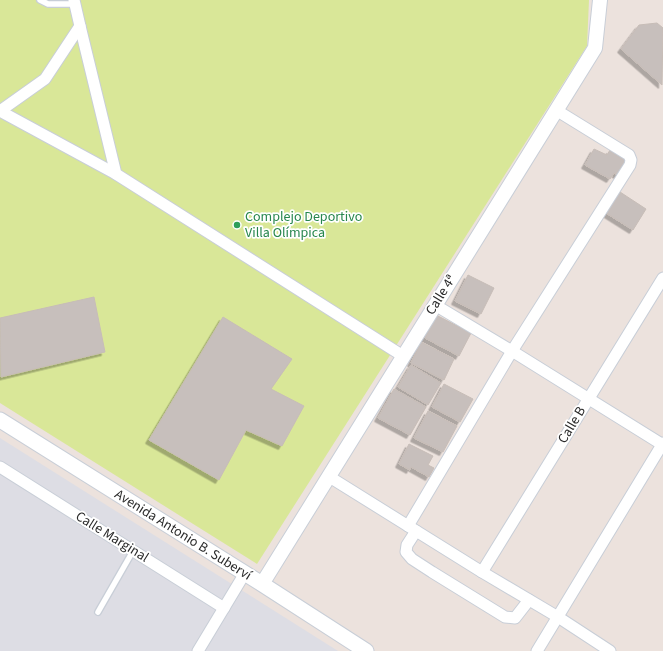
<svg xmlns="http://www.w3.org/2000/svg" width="663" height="651" font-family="'Source Sans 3',sans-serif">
  <defs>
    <filter id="shadow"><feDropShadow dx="-3.5" dy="3.5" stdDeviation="0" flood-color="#0004"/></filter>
  </defs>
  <rect width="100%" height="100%" fill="#ece2dd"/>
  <!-- industrial -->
  <path fill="#dddde4" d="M 0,438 L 338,651 L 0,651 Z"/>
  <!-- pitch -->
  <path fill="#d9e798" d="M 0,0 L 589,0 L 587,46 L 257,564 L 0,403 Z"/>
  <!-- building -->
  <g fill="#c7bfbc" stroke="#c7bdb7" filter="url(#shadow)">
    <path d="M 657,23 L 663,28 L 662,85 L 621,49 L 639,25 Z"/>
    <path d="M 594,149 L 607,155 L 610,150 L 627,159 L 618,175 L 614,173 L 610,179 L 585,165 Z"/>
    <path d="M 620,192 L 646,209 L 633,230 L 606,213 Z"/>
    <path d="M 468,275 L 494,288 L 481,314 L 455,301 Z"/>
    <path d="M 94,297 L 105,352 L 1,377 L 0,318 Z"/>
    <path d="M 436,315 L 471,333 L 459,356 L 425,338 Z"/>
    <path d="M 223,317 L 292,359 L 271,389 L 304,406 L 282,446 L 246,430 L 219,480 L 149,440 Z"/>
    <path d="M 421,342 L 454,359 L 444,380 L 411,363 Z"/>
    <path d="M 411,365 L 441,383 L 428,405 L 398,387 Z"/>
    <path d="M 444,384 L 473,399 L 460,422 L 432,407 Z"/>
    <path d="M 394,389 L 426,407 L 410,435 L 378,418 Z"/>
    <path d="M 428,411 L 457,426 L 443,452 L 414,438 Z"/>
    <path d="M 409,444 L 433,456 L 428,465 L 434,468 L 429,477 L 411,467 L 410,470 L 399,464 Z"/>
  </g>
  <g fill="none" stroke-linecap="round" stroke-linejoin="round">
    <defs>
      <g id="service">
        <path d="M 40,0 L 48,4 L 75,4"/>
        <path d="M 98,612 L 133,551"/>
      </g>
      <g id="minor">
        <path d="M 80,26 L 116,174 L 403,356"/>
        <path d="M 0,111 L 45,79 L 80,26 L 74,0"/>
        <path d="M 0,111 L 116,174"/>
        <path d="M 435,305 L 512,351 L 663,445"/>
        <path d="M 0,467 L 224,608"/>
        <path d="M 328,476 L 482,572 L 558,617 L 610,651"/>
        <path d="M 408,526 L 512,351 L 630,165 L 631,160 L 629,155 L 556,110"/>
        <path d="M 416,531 L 407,545 L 406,552 L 412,559 L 432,572 L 505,617 L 515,618 L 529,600"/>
        <path d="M 482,572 L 663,278"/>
        <path d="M 198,651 L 245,573"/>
        <path d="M 537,651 L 663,443"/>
      </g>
      <path id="tertiary" d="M 262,584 L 595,48 L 600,0"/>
      <path id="secondary" d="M 0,420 L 262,584 L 366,651"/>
    </defs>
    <!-- service casing -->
    <use href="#service" stroke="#c8ced7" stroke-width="8"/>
    <!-- minor casing -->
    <use href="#minor" stroke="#c8ced7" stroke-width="13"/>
    <!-- tertiary casing -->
    <use href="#tertiary" stroke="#c8ced7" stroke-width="16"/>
    <!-- secondary casing -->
    <use href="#secondary" stroke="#c8ced7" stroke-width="17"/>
    <!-- service -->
    <use href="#service" stroke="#fff" stroke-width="5.5"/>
    <!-- minor -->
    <use href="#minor" stroke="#fff" stroke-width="11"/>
    <!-- tertiary -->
    <use href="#tertiary" stroke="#fff" stroke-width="14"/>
    <!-- secondary -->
    <use href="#secondary" stroke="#fff" stroke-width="15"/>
  </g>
  <!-- markers -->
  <circle fill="#2e9e5b" stroke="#fff" stroke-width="1.5" cx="237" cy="225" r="4"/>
  <g text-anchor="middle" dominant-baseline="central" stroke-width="3.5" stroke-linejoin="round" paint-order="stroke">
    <!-- leisure labels -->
    <g font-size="14" fill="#27864d" stroke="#fff" text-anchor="start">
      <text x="245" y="217">Complejo Deportivo<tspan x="245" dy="16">Villa Olímpica</tspan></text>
    </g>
    <!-- street labels -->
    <g font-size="14" fill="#2a2a2a" stroke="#fff">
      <text transform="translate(441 295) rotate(-58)">Calle 4ª</text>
      <text transform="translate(572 425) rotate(-59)">Calle B</text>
      <text transform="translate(183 535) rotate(32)">Avenida Antonio B. Suberví</text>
      <text transform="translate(112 537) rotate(32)">Calle Marginal</text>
    </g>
  </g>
</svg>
